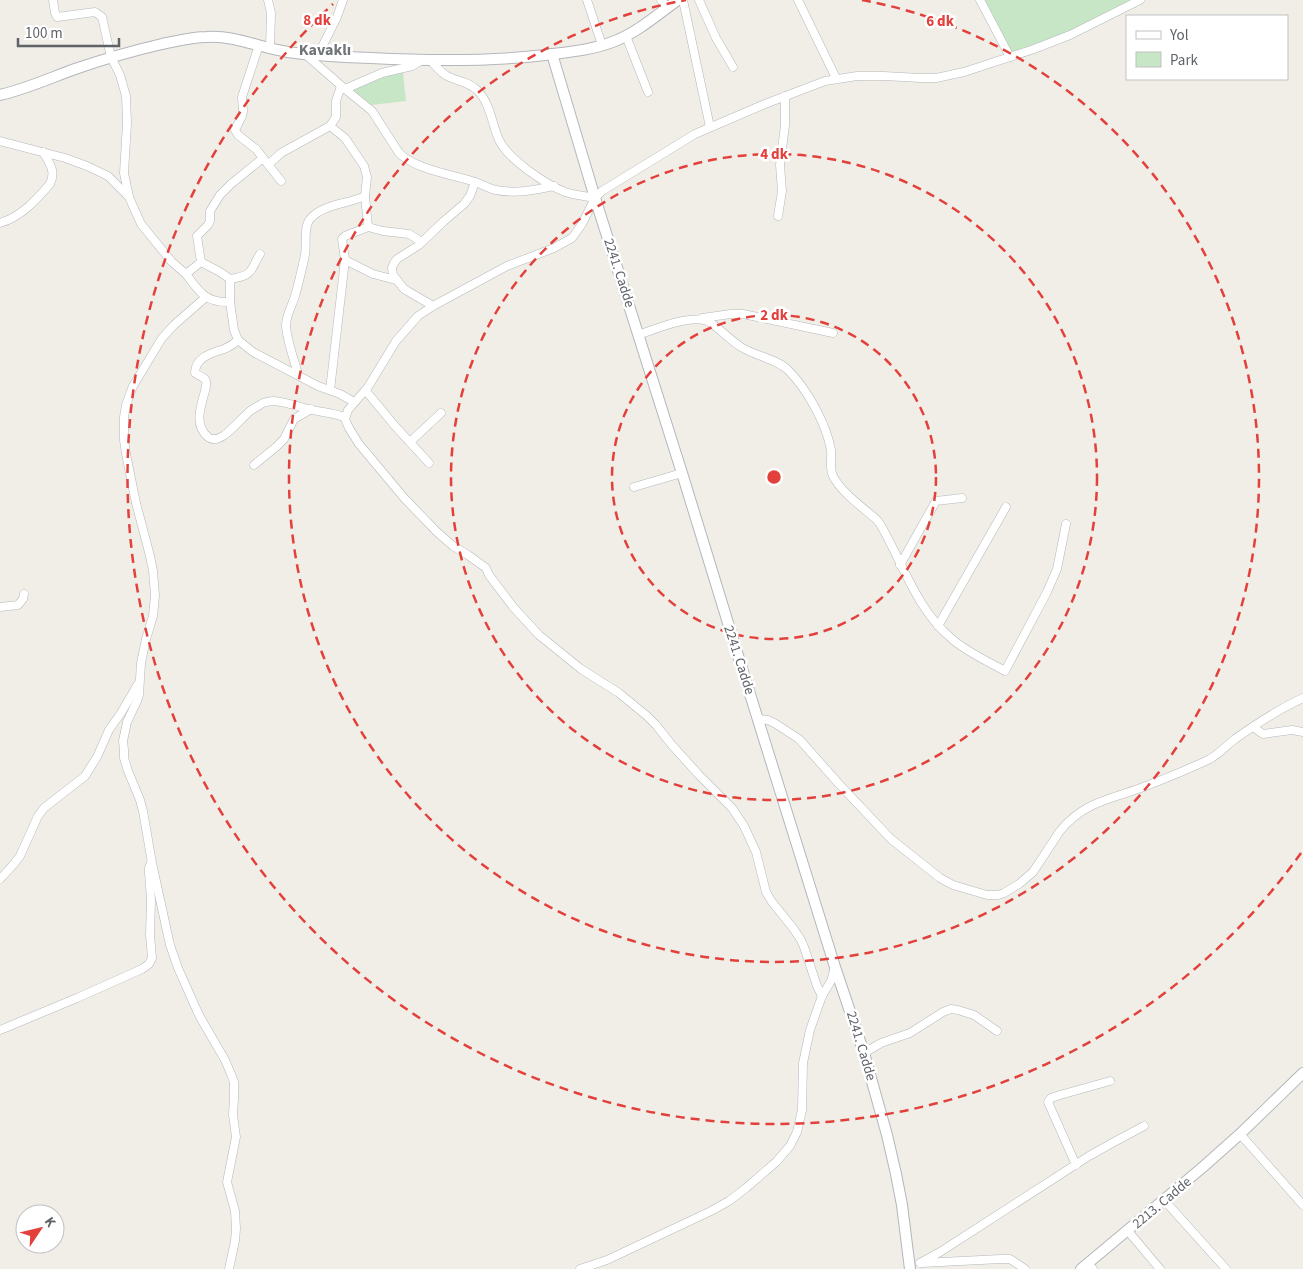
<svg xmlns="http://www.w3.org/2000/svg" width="1303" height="1269" font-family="'Source Sans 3',sans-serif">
  <rect width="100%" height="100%" fill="#f0eee7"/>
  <!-- green -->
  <g fill="#c7e6c5">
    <path d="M 982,0 L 1136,0 L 1091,24 L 1012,54 Z"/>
    <path d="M 403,72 L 406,101 L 371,105 L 358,98 L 351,89 L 380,76 Z"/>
  </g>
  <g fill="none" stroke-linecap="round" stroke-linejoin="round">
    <defs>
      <g id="street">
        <path d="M 53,0 L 55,13 L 57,17 L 95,12 L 102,17 L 111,57 L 120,75 L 126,96 L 127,123 L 124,173 L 129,197"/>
        <path d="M 268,0 L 271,13 L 270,48"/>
        <path d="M 587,0 L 602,45"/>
        <path d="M 661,0 L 668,8"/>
        <path d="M 683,0 L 710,127"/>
        <path d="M 699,0 L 716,38 L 733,67"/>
        <path d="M 798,0 L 836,78"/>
        <path d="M 980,0 L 1010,57"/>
        <path d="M 626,36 L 648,92"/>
        <path d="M 259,45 L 242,97 L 243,111 L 242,116 L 235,130 L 238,135 L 256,149 L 281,181"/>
        <path d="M 305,54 L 345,89 L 382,73 L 412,66 L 422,60"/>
        <path d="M 318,55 L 337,17 L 343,0"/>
        <path d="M 430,60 C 436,66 440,72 447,76 C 459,82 468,81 478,91 C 490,103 492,124 499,140 C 508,159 545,184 565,192 C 574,195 585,196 595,198"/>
        <path d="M 345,89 L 372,111 L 399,153 C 417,170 450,174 475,182 C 482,184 489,189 496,190 C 516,194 535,190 554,186"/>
        <path d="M 330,126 L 345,138 L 364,166 L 367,177 L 365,196 L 368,227 L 383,231 L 409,234 L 422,242"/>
        <path d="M 0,141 L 65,158 L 87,166 L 108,176 L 129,197 L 141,224 L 172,262 L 186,274 L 201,262 L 197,236 L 208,225 L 210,221 L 210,211 L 220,195 L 231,184 L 263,158"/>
        <path d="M 269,164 L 281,153 L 330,126 L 336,117 L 336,101 L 341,86"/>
        <path d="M 778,216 L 782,191 L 780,165 L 785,125 L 785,96"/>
        <path d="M 0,223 C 21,217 36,200 50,184 C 56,171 50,164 43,152"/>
        <path d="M 345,260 L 373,274 L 396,280"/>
        <path d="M 201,262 L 220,272 L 230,279 L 230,302 L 234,330 L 238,340 L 253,352 L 318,386 L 340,394 L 354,402"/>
        <path d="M 186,274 C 199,292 206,303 230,302"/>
        <path d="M 230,279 C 254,275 249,272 260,254"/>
        <path d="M 206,297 L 174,325 L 162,338 L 133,386 L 126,405 L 124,417 L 124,440 L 126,454 L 136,503 L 150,556 L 153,571 L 155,595 L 153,616 L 146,639 L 141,663 L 139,695 L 137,701 L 127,722 L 123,741 L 124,750 L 124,758 L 128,771 L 140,800 L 143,811 L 152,863 L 170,945 L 178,968 L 194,1004 L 200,1017 L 225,1060 L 231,1074 L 234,1082 L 234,1098 L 233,1115 L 236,1137 L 227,1182 L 235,1211 L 236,1229 L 235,1241 L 229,1269"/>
        <path d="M 433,306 L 404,289 L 393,275 L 392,268 L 394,263 L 397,259 L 419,245 L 444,221 L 464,204 L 470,196 L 475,182"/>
        <path d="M 702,318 L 731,314 L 743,314 L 833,333"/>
        <path d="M 638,335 C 656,329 695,312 711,323 C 721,330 730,340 741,347 C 755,356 777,359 788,370 C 807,389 826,423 831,450 C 832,458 829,468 833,476 C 841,492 862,507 876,519 L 880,524 C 903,563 916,609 952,639 C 967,652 987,661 1005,671 L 1047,592 L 1057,569 L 1066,524"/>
        <path d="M 238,340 C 234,344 229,347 224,349 C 212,353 195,357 195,373 C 198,375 203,377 205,379 C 212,387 187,420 208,437 C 221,448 242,415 253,409 C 256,407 260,405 263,403 C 266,402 270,401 274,401 C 285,402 297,406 308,409 C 320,412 333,413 345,417"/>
        <path d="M 298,374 C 294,359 287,341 286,326 C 286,315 292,306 295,296 C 299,283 302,268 305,255 C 307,243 303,226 311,218 C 324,204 348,204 365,196"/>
        <path d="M 330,390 L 345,260 L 342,239 L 345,236 L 368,227"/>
        <path d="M 366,391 L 395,426 L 429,463"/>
        <path d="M 410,442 L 441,413"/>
        <path d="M 254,465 L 276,447 L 284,439 L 294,419 L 311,409"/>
        <path d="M 634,487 L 682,473"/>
        <path d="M 900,565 L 936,501 L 962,498"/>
        <path d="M 0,607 L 18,605 L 23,599 L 24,594"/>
        <path d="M 938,626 L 1006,507"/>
        <path d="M 758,719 L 768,720 L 776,724 L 799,739 L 839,784 L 891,839 L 940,878 L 953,885 L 987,895 L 998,895 L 1004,893 L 1019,884 L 1033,872 L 1060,831 C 1083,803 1107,800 1138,789 C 1162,780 1187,770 1210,759 C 1220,753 1227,745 1235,739 C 1256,724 1279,709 1303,698"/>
        <path d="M 1253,727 L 1263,734 L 1292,730 L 1303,732"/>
        <path d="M 0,879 L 14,864 L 20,856 L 38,816 L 44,808 L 85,776 L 97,757 L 109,730 L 121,713 L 138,684"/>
        <path d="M 822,996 L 817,986 L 804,947 L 801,940 L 793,928 L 772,902 L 766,892 L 756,852 L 744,826 L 732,808 L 699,775 L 671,744 L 656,725 L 647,716 L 619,693 L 581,669 L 539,635 L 514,608 L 489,575 L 486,568 L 468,555 L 453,546 L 437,532 L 405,499 L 359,444 L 349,428 L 345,419 L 348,410 L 368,387 L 396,341 L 418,316 L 433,306 L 507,266 L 554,248 L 572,238 L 582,224 L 595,198 L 602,191 L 695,134 L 765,104 L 825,81 L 857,76 L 884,76 L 920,78 L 936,78 L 964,72 L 1034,49 L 1070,35 L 1140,0"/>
        <path d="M 0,1030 L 77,998 L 142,969 L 149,964 L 152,958 L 150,935 L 151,900 L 149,873 L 149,868 L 151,863"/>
        <path d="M 864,1053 L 881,1043 L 910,1033 L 943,1012 L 951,1009 L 958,1010 L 974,1015 L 997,1031"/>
        <path d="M 1240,1134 L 1303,1205"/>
        <path d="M 1076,1165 L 1048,1102 L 1051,1098 L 1060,1095 L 1110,1081"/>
        <path d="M 1165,1201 L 1226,1269"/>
        <path d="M 1128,1231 L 1160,1269"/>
        <path d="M 920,1263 L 940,1252 L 1089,1156 L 1114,1142 L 1144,1126"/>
        <path d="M 921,1263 L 1001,1259 L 1010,1259 L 1025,1269"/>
        <path d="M 1088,1263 L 1093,1269"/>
        <path d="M 580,1269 L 607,1260 L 711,1211 L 729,1201 L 746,1188 L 776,1162 L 790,1146 L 797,1132 L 802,1110 L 803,1063 L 810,1030 L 822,996 L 831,981 L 835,967"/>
      </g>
      <g id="secondary">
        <path d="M 552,54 L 595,198 L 682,473 L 740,662 L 835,967 L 864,1053 L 887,1135 L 896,1174 L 902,1205 L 910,1269"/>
        <path d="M 0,95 C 26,89 50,78 75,69 C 104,59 132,51 162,44 C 177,41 192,37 207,37 C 235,35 260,48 288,52 C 316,56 343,57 371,58 C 429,61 487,62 545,55 C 568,52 593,50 615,41 C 638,32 658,14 678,0"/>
        <path d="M 1081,1269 L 1203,1167 L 1240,1134 L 1303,1073"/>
      </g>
    </defs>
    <!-- street casing -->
    <use href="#street" stroke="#b4b8bb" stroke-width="9"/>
    <!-- secondary casing -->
    <use href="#secondary" stroke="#b3b7bb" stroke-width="12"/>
    <!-- street -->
    <use href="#street" stroke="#fff" stroke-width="8"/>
    <!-- secondary -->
    <use href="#secondary" stroke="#fff" stroke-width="10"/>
  </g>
  <!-- distance rings -->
  <g fill="none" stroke="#e3403b" stroke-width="2.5" stroke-dasharray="9 6">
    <circle cx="774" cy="477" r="162"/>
    <circle cx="774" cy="477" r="323"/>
    <path d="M862 0A485 485 0 1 1 686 0"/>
    <path d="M1301 853A647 647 0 1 1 333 4"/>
  </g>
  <g text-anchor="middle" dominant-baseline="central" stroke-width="5" stroke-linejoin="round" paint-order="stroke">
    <!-- street labels -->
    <g font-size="14" fill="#5f6367" stroke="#fff">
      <text transform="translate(619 273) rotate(72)">2241. Cadde</text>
      <text transform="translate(739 660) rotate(72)">2241. Cadde</text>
      <text transform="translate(861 1046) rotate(73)">2241. Cadde</text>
      <text transform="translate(1162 1203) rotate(-40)">2213. Cadde</text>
    </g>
    <!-- quarter labels -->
    <g font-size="16" font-weight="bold" fill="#707579" stroke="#fff">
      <text x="325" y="50">Kavaklı</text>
    </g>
  </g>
  <circle cx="774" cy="477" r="8" fill="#e3403b" stroke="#fff" stroke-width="2.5"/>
  <g font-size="15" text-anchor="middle" font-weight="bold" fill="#e3403b" stroke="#fff" stroke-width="5" stroke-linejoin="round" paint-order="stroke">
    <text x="317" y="25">8 dk</text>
    <text x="940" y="26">6 dk</text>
    <text x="774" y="159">4 dk</text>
    <text x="774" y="320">2 dk</text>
  </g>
  <!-- legend -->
  <rect x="1126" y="15" width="162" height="65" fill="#ffffff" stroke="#bfc1c2"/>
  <rect x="1136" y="31" width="25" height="8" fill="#ffffff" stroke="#bfc1c2"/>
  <text x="1170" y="40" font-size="15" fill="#5f6367">Yol</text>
  <rect x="1136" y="52" width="25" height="15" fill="#c7e6c5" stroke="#bfc1c2"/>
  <text x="1170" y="65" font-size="15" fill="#5f6367">Park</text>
  <!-- north arrow -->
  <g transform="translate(40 1229) rotate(55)"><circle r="24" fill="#ffffff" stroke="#bfc1c2"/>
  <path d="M0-4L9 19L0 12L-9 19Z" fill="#e3403b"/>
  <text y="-8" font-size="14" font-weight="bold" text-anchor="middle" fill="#5f6367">K</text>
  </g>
  <!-- scale -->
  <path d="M18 38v8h101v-8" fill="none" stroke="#5f6367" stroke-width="2.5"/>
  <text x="25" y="38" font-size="15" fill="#5f6367" stroke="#ffffff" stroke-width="4" paint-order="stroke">100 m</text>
</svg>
